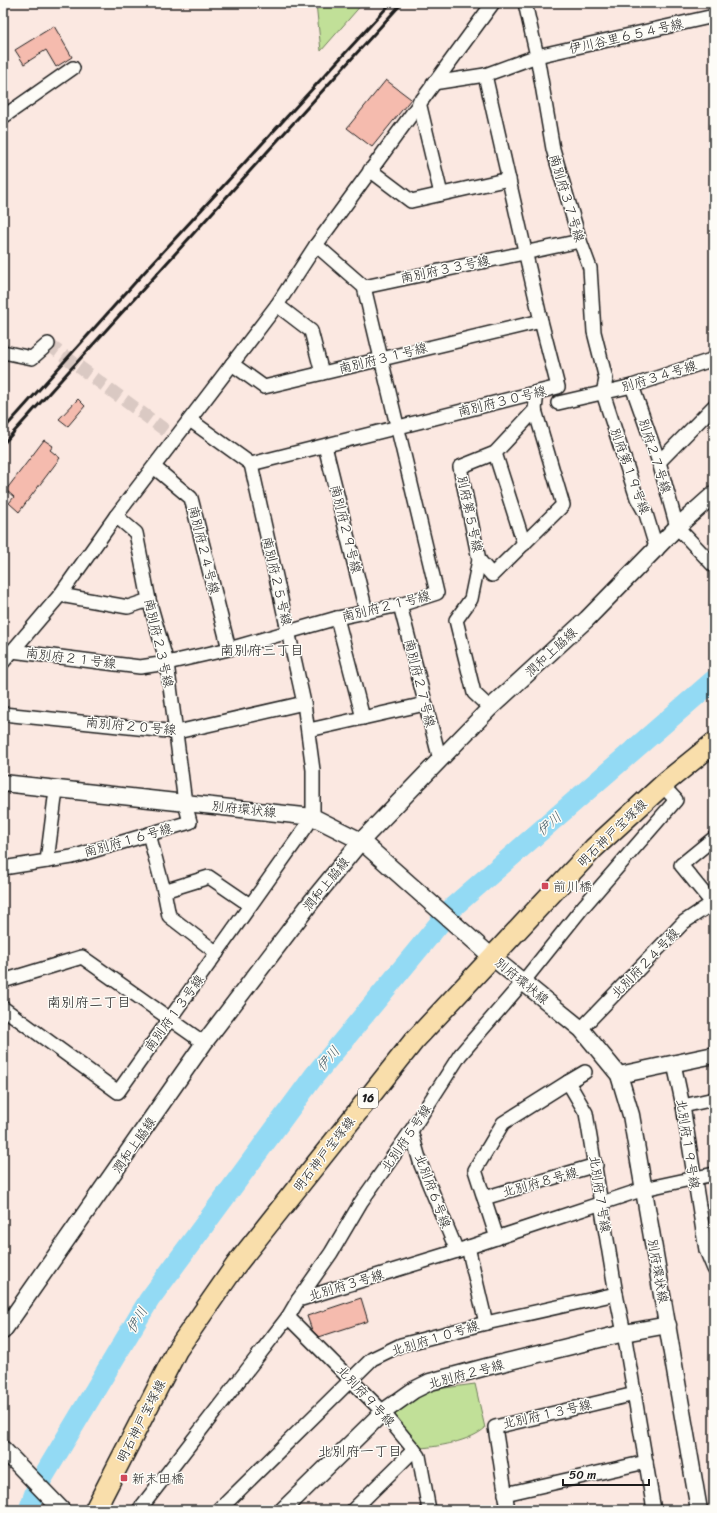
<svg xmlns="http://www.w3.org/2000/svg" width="717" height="1513" font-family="Sriracha,'Klee One',sans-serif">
  <rect width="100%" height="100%" fill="#fbe8e1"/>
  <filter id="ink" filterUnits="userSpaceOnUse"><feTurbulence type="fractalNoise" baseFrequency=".025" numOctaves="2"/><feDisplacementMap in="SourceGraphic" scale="8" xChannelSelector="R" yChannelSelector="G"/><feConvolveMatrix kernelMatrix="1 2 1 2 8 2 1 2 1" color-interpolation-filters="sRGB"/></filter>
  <g filter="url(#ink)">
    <!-- green -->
    <g fill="#c1e098" stroke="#6e7e5a">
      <path d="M 316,3 L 363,3 L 321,51 Z"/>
      <path d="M 475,1384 L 485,1428 C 471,1441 435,1448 416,1448 L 391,1416 L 393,1411 L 430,1390 Z"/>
    </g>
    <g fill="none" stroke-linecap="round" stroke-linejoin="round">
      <!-- river -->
      <path stroke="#93daf4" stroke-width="21" d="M 29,1510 L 37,1487 L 149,1300 L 314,1076 L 453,907 L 714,680"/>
    </g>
    <!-- building -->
    <g fill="#f5bbae" stroke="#1c1c1c">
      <path d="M 54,26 L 72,57 L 56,67 L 46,50 L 24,64 L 15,50 Z"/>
      <path d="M 386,80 L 411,99 L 372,147 L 347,128 Z"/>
      <path d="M 78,399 L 85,406 L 68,426 L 59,419 Z"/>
      <path d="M 44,440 L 53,446 L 50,450 L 60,458 L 19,512 L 9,503 L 14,497 L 6,490 Z"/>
      <path d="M 361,1298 L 368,1321 L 319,1337 L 312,1330 L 307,1316 Z"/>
    </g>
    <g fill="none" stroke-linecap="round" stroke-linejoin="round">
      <!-- minor-tunnel -->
      <path stroke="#dac9c3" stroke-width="13" stroke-dasharray="13 6" stroke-linecap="butt" d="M 48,344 L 176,438"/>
      <defs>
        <g id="minor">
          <path d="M 525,3 L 537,56 L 553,149 L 580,241 L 590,268 L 594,332 L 606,379 L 603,393 L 637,498 L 646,514 L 657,550"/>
          <path d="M 485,75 L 537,56 L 714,16"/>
          <path d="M 419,102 L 441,194"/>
          <path d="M 3,117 L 73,68"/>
          <path d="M 370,170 L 411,201 L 509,179"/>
          <path d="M 364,287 L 580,241"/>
          <path d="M 277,305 L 311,331 L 322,373"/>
          <path d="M 3,352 L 32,358 L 48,344"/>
          <path d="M 232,364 L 264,387 L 541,321"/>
          <path d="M 632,386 L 659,462 L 677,527 L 714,566"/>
          <path d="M 558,403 L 632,386 L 714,359"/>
          <path d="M 190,420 L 251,464 L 558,387 L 541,321 L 485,75 L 433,83"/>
          <path d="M 325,446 L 366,611"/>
          <path d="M 495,453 L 524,544"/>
          <path d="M 659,462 L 714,406"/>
          <path d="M 154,467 L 191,498 L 229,649"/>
          <path d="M 479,560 L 492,575 L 563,505 L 535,410"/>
          <path d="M 60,595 L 128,607 L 149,600"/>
          <path d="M 400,605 L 440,760"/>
          <path d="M 337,618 L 363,718"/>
          <path d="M 12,651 L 140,667 L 167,663 L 229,649 L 337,618 L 400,605 L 437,593 L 364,287 L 316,245"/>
          <path d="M 3,662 L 60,595 L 116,516 L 277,305 L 316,245 L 493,3"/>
          <path d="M 490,708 L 474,693 L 456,620 L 471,599 L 479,560 L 460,467 L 495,453 L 535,410 L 537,392"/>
          <path d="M 3,714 L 177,732 L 304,703"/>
          <path d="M 309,730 L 425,704"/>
          <path d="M 149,834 L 164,891"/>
          <path d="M 47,861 L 72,857 L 190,822 L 185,803 L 167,663 L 149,600 L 136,533 L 116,516"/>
          <path d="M 3,868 L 47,861 L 56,790"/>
          <path d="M 712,903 L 681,865 L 714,838"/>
          <path d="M 217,953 L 169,916 L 164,891 L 209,877 L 250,905"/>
          <path d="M 3,981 L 82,957 L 204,1043"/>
          <path d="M 3,1008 L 118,1092 L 313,817 L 313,770 L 304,703 L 251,464"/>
          <path d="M 581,1029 L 684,922 L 714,902"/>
          <path d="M 674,1064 L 683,1106 L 706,1250 L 714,1269"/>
          <path d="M 568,1082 L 585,1072"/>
          <path d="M 683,1106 L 714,1099"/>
          <path d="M 411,1131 L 421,1165 L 457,1251"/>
          <path d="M 484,1198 L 596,1165"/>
          <path d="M 497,1238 L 475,1170 L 503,1123 L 568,1082 L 586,1113 L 616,1294 L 624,1333 L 654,1510"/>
          <path d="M 468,1247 L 486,1323"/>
          <path d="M 298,1300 L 331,1253 L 361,1202 L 411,1131 L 460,1055 L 523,982 L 583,907 L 676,800 L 662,785"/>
          <path d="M 288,1317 L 383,1412 L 419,1456 L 429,1510"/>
          <path d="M 505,1494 L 646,1462"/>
          <path d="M 139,1510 L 288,1317 L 298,1300 L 457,1251 L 644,1189 L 714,1174"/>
          <path d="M 219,1510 L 372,1359 L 401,1345 L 486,1323 L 616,1294"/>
          <path d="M 353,1510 L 414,1450"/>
          <path d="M 508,1510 L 495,1427 L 635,1394"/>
        </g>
        <g id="tertiary">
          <path d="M 3,783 L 313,817 L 361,841 L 492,957 L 581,1029 L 619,1075 L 631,1115 L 699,1510"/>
          <path d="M 619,1075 L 714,1055"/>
          <path d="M 3,1331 L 204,1043 L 312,901 L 361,841 L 490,708 L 587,619 L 677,527 L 714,494"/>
          <path d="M 3,1449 L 62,1510"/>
          <path d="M 283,1510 L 383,1412 L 414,1390 L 430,1382 L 486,1367 L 624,1333 L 668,1325"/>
        </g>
        <path id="primary" d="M 95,1510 L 177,1350 L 236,1265 L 413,1042 L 594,848 L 667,781 L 714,743"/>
      </defs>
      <!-- minor casing -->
      <use href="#minor" stroke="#1c1c1c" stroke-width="16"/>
      <!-- tertiary casing -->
      <use href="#tertiary" stroke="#1c1c1c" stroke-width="19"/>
      <!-- primary casing -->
      <use href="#primary" stroke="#1c1c1c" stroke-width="23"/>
      <!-- minor -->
      <use href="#minor" stroke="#fdfcf7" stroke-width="13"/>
      <!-- tertiary -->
      <use href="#tertiary" stroke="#fdfcf7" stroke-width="16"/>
      <!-- primary -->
      <use href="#primary" stroke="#f9deab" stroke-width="20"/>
      <!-- rail -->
      <g stroke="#1c1c1c" stroke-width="3">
        <path d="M 3,430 L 149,267 L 391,3"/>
        <path d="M 3,444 L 402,3"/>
      </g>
    </g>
  </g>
  <!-- markers -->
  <g fill="#d1495b" stroke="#fdfcf7" stroke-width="1.5">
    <rect x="541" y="882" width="8" height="8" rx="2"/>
    <rect x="120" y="1474" width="8" height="8" rx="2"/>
  </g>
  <g text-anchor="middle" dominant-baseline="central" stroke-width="3" stroke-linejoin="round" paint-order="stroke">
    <!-- shield labels -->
    <rect fill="#fdfcf7" stroke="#605f5e" stroke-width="1" x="358" y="1088" width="20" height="20" rx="3"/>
    <g font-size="12" font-weight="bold" fill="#1c1c1c">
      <text x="368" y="1098">16</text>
    </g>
    <!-- street labels -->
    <g font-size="13" fill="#1c1c1c" stroke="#fdfcf7">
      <text transform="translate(626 36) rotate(-13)">伊川谷里６５４号線</text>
      <text transform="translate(567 198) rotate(73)">南別府３７号線</text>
      <text transform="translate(445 269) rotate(-12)">南別府３３号線</text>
      <text transform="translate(383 358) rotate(-14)">南別府３１号線</text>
      <text transform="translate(659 376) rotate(-17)">別府３４号線</text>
      <text transform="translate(502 401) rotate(-14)">南別府３０号線</text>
      <text transform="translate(655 456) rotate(72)">別府２７号線</text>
      <text transform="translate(630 471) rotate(70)">別府第１９号線</text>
      <text transform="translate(470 514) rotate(78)">別府第５号線</text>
      <text transform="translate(346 529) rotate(76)">南別府２９号線</text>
      <text transform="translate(204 550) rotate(76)">南別府２４号線</text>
      <text transform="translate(277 581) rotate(77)">南別府２５号線</text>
      <text transform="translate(386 606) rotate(-14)">南別府２１号線</text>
      <text transform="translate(159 643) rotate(77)">南別府２３号線</text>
      <text transform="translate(551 652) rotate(-43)">潤和上脇線</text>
      <text transform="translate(71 658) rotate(7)">南別府２１号線</text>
      <text transform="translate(420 683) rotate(76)">南別府２７号線</text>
      <text transform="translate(131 726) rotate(5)">南別府２０号線</text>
      <text transform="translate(244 809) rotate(6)">別府環状線</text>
      <text transform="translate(612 833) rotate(-44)">明石神戸宝塚線</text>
      <text transform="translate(128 840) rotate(-16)">南別府１６号線</text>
      <text transform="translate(326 884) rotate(-51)">潤和上脇線</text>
      <text transform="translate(645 963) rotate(-46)">北別府２４号線</text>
      <text transform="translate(522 981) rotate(39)">別府環状線</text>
      <text transform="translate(174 1013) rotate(-54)">南別府１３号線</text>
      <text transform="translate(406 1138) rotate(-56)">北別府５号線</text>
      <text transform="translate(688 1144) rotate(81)">北別府１９号線</text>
      <text transform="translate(134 1145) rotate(-55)">潤和上脇線</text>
      <text transform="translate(324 1154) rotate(-52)">明石神戸宝塚線</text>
      <text transform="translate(540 1182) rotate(-16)">北別府８号線</text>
      <text transform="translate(433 1191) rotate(69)">北別府６号線</text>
      <text transform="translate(600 1194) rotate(81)">北別府７号線</text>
      <text transform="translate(658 1271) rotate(80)">別府環状線</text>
      <text transform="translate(346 1285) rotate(-17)">北別府３号線</text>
      <text transform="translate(435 1338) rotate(-17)">北別府１０号線</text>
      <text transform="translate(466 1374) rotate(-15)">北別府２号線</text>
      <text transform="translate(366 1396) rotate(47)">北別府９号線</text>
      <text transform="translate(547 1414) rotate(-13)">北別府１３号線</text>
      <text transform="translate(141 1421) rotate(-63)">明石神戸宝塚線</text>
    </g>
    <!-- poi labels -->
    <g font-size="13" fill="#1c1c1c" stroke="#fdfcf7" text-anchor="start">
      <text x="553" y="886">前川橋</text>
      <text x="132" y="1478">新末田橋</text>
    </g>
    <!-- neighbourhood labels -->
    <g font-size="14" fill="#1c1c1c" stroke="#fdfcf7">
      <text x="262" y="650">南別府三丁目</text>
      <text x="89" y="1002">南別府二丁目</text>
      <text x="360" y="1451">北別府一丁目</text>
    </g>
    <!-- water labels -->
    <g font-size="14" font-style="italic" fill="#465e68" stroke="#fdfcf7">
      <text transform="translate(549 824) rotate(-41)">伊川</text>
      <text transform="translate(328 1059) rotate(-50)">伊川</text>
      <text transform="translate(137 1320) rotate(-59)">伊川</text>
    </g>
  </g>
  <!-- margin -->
  <rect width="717" height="1513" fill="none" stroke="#fdfcf7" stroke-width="16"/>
  <rect x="8" y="8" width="701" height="1497" fill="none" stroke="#1c1c1c" stroke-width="1.5" filter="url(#ink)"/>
  <!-- scale -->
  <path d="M563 1479v6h86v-6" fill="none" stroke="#1c1c1c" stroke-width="2"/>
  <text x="569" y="1479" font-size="12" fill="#1c1c1c" stroke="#fdfcf7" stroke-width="3" paint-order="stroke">50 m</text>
</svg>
